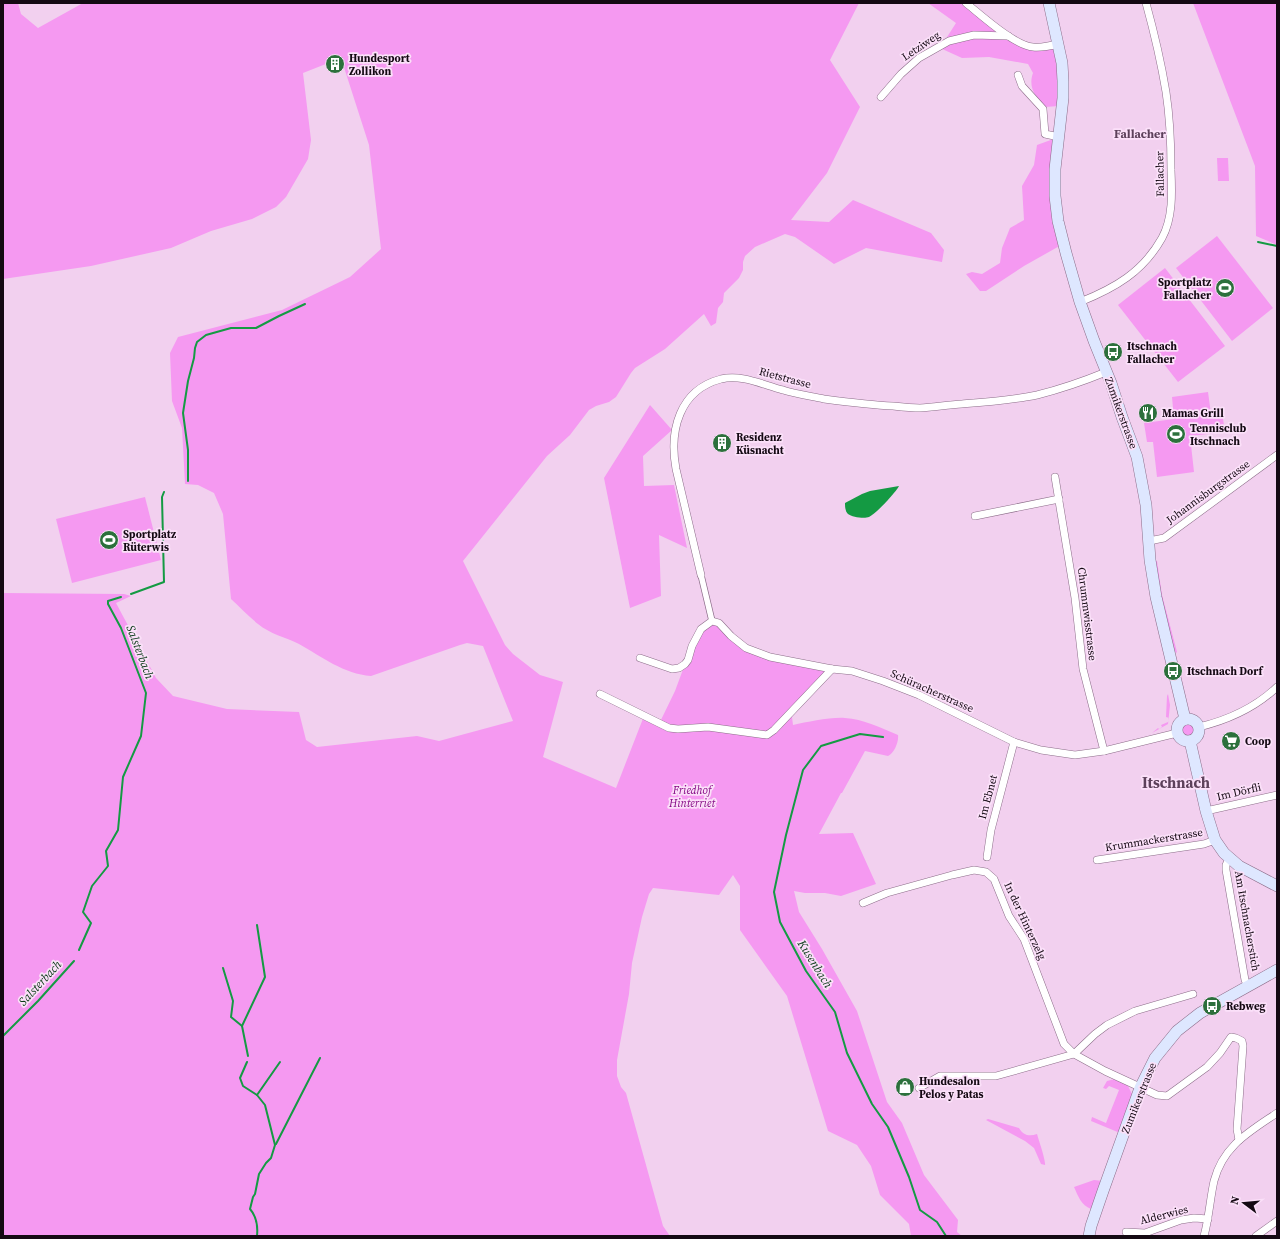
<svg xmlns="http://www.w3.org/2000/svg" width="1280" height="1239" font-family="'Source Serif 4',serif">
  <rect width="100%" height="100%" fill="#f2d0ef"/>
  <!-- green -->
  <g fill="#f599f1">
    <path d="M 3,3 L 18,3 L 21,14 L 38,28 L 83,3 L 859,3 L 830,60 L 860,107 L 827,173 L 791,220 L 829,222 L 853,200 L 931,233 L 944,250 L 942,262 L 866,248 L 834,264 L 795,237 L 785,234 L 755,247 L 745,256 L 743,262 L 743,270 L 739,278 L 724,293 L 723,302 L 718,308 L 716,323 L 711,326 L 704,314 L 665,349 L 635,368 L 631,373 L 616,397 L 609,402 L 596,406 L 589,410 L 570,435 L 547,456 L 463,561 L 505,645 L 513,654 L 540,675 L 563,682 L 543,757 L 616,788 L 644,716 L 659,724 L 675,691 L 685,664 L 701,629 L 712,621 L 746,648 L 832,669 L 787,717 L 792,717 L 793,725 C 808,722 830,717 845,718 C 863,719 881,728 898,735 C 899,742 894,753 888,756 L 865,751 L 842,793 L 841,793 L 819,834 L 853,833 L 876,884 L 841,896 L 825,893 L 805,893 L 794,891 L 799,912 L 822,949 L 857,1011 L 887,1102 L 902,1123 L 924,1175 L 958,1220 L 957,1232 L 962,1236 L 911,1236 L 909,1224 L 880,1195 L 871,1166 L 857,1145 L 828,1131 L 787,996 L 740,930 L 740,886 L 733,875 L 719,895 L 653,888 L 649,894 L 642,917 L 632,963 L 629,994 L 617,1060 L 617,1076 L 621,1087 L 626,1093 L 663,1226 L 670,1236 L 3,1236 L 3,593 L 124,594 L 131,596 L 116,603 L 156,678 L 173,696 L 227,709 L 299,712 L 306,740 L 317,747 L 417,736 L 439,741 L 513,721 L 483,646 L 467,643 L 460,645 L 371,676 C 344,674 322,657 299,644 C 285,637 270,634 258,624 C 248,616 240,607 231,599 L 223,514 L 214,493 L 198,485 L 185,484 L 182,428 L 172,401 L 170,353 L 178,337 L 282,310 L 350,277 L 381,249 L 369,145 L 341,58 L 303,73 L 311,140 L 308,159 L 286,197 L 276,207 L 252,219 L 211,231 L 171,248 L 91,266 L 3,279 Z"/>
    <path d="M 928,3 L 966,3 L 1022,44 L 1058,44 L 1059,106 L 1045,107 C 1035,97 1028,87 1033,73 L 1028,64 L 989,57 L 962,58 L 940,48 L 956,23 Z"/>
    <path d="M 1193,3 L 1277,3 L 1277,245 L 1256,236 L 1255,166 Z"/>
    <path d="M 1059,137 L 1055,169 L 1063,244 L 1024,266 L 986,291 L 980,291 L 966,274 L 972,272 L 982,274 L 1000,263 L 1002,248 L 1010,228 L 1024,220 L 1022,186 L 1034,165 L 1037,145 Z"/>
    <path d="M 1217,158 L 1228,158 L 1229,181 L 1218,181 Z"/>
    <path d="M 1217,236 L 1273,308 L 1232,341 L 1176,268 Z"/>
    <path d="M 1165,268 L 1225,346 L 1178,382 L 1118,305 Z"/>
    <path d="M 1208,392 L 1211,414 L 1222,412 L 1225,432 L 1190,436 L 1194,472 L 1157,477 L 1153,442 L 1147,442 L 1144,423 L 1174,419 L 1172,397 Z"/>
    <path d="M 650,405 L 672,430 L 643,456 L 644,486 L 674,485 L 687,548 L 659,535 L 661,596 L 630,608 L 604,478 Z"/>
    <path d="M 145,497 L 161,560 L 72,583 L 56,519 Z"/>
    <path d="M 1155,561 L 1157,561 L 1162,595 L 1177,652 L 1176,653 C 1164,628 1160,589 1155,561 Z"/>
    <path d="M 1168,694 L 1170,705 L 1168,724 L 1152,733 L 1158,728 L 1159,729 L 1162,727 L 1161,725 L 1168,722 L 1169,718 L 1166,717 L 1167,696 Z"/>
    <circle cx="1188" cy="730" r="7"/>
    <path d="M 1115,1079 L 1128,1086 L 1132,1094 L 1120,1133 L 1091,1121 L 1092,1117 L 1106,1123 L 1119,1090 L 1109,1086 L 1106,1089 L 1103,1088 L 1107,1081 Z"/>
    <path d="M 988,1119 L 1019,1128 C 1023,1135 1029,1137 1037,1134 C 1039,1141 1046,1161 1045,1165 L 1041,1164 L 1034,1148 L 1025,1141 L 986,1120 Z"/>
    <path d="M 1094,1180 L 1103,1181 L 1091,1209 C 1081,1205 1078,1196 1074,1187 Z"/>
  </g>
  <!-- water -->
  <path fill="#149a43" d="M 899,486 C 896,492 877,513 869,517 C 864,519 852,517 848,514 C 845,511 845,506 845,503 L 862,494 L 870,491 Z"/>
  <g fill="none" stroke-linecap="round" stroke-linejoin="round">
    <!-- stream -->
    <g stroke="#149a43" stroke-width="2">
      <path d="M 1258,242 L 1277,246"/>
      <path d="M 188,481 L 188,450 L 183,413 L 188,381 L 194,358 L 195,348 L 197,342 L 206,335 L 231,328 L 256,328 L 279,316 L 305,304"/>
      <path d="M 131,594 L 164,582 L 162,497 L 164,492"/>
      <path d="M 883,737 L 860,734 L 821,746 L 803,770 L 786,835 L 774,892 L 780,922 L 806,971 L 835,1012 L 847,1053 L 872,1104 L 888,1127 L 909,1177 L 920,1210 L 937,1222 L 946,1236"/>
      <path d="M 79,950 L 91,923 L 83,912 L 92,886 L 108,866 L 106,851 L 118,830 L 123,777 L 141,736 L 146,693 L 121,628 L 108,604 L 108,601 L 121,597"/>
      <path d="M 223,968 L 233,1001 L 231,1017 L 242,1026"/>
      <path d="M 3,1036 L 38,1001 L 74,961"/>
      <path d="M 248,1056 L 242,1026 L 265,977 L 257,925"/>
      <path d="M 247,1062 L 240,1078 L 243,1086 L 257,1095 L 265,1105 L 275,1145 L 271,1158 L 266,1163 L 259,1174 L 255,1194 L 253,1197 L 250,1209 C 257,1217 258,1226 257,1236"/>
      <path d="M 257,1095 L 280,1062"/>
      <path d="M 276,1144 L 320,1058"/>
    </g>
    <defs>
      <path id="pedestrian" d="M 701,575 L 712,621"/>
      <g id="minor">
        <path d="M 966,3 C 981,15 1015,46 1033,47 C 1042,48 1050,46 1058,44"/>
        <path d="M 1018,75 L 1022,86 L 1043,109 L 1045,134 L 1059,137"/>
        <path d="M 881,97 L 901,74 L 919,58 L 949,41 L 974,35 L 1008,36"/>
        <path d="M 1080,302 C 1115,288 1143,272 1162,238 C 1173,218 1172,193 1171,170 C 1171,144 1170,118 1166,92 C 1161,62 1154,32 1146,3"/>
        <path d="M 1055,477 L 1075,598 L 1083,669 L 1104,751"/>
        <path d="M 975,516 L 1059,499"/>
        <path d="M 1149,541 L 1164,538 L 1277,455"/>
        <path d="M 701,575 L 676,469 C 669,431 679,390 721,379 C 742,374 763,385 783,390 C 796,394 810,396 824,399 C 847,402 870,405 893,406 C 902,407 911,408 920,408 C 934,407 948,405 962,404 C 987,402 1013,400 1037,395 C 1061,389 1084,381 1106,372"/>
        <path d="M 640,658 L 672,669 L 679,668 L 685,664 L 688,660 L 692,646 L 701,629 L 712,621 L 719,623 L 731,636 L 746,648 L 770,657 L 832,669 L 852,671 L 883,681 L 919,695 L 1014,742 L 1041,750 L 1075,755 L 1104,751 L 1177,733"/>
        <path d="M 600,694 L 669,728 L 678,729 L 708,727 L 767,735 L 774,730 L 832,669"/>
        <path d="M 1199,727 C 1228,720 1255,708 1277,687"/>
        <path d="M 1206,811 L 1277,795"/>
        <path d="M 987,857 L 991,830 L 1014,742"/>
        <path d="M 1229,859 L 1226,865 L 1226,870 L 1245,980 L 1248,986"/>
        <path d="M 1097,860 L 1204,844 L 1215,840"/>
        <path d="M 863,903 L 887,893 L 952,875 L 974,870 L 986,872 L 994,879 L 1009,916 L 1024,939 L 1064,1044 L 1074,1054 L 1105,1071 L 1157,1095 L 1167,1096 L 1207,1067 L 1220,1053 L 1231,1037 L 1236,1038 L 1242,1041 L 1243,1046 L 1237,1129 L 1239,1140"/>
        <path d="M 919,1088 L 940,1076 L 996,1076 L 1074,1054 L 1095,1034 L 1107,1025 L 1135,1011 L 1193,994"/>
        <path d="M 1126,1232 L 1145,1233 L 1181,1220 L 1194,1218 L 1208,1219"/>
        <path d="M 1204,1236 C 1209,1218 1210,1199 1214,1181 C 1223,1146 1249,1132 1277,1113"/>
        <path d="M 1256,1236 L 1277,1221"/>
      </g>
      <g id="secondary">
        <path d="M 1049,3 L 1062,63 L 1063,81 L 1063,98 L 1055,169 L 1055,196 L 1058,221 L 1066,253 L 1080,302 L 1094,341 L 1111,383 L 1122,417 L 1137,457 L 1146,505 L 1150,560 L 1156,597 L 1185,719"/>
        <circle cx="1188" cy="730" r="11"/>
        <path d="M 1190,741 L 1206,811 L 1215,840 L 1224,853 L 1239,866 L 1277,886"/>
        <path d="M 1089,1236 L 1091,1226 L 1103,1191 L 1140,1088 L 1155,1058 L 1177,1031 L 1200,1013 L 1277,970"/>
      </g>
    </defs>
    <!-- pedestrian casing -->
    <use href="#pedestrian" stroke="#8c6d89" stroke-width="7"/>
    <!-- minor casing -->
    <use href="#minor" stroke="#8c6d89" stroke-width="8"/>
    <!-- secondary casing -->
    <use href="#secondary" stroke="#8c6d89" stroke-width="12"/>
    <!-- pedestrian -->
    <use href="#pedestrian" stroke="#fff" stroke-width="5.5"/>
    <!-- minor -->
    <use href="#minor" stroke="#fff" stroke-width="7"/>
    <!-- secondary -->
    <use href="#secondary" stroke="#dee7ff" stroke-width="11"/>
  </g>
  <!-- icons -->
  <defs>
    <symbol id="building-disc" viewBox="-11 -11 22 22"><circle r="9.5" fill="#2c703c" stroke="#fbe0f9"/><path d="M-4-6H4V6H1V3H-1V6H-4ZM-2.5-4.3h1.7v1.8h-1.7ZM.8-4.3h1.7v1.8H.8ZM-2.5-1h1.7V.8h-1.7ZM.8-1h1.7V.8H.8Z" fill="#fff"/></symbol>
    <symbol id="stadium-disc" viewBox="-11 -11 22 22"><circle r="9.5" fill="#2c703c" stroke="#fbe0f9"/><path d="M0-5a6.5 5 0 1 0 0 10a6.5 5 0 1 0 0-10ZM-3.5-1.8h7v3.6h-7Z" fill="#fff"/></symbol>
    <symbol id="bus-disc" viewBox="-11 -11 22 22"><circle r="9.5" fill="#2c703c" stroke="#fbe0f9"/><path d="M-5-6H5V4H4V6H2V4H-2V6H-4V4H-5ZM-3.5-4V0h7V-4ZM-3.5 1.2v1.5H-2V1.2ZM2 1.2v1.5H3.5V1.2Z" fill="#fff"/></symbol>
    <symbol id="restaurant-disc" viewBox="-11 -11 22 22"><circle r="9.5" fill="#2c703c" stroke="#fbe0f9"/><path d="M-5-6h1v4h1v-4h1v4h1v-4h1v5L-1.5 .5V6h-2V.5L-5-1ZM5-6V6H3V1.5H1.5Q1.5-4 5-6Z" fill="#fff"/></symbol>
    <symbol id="supermarket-disc" viewBox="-11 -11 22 22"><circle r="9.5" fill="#2c703c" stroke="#fbe0f9"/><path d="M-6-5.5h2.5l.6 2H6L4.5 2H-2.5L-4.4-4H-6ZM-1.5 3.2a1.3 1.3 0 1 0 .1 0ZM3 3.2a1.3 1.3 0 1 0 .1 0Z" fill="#fff"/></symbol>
    <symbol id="shop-disc" viewBox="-11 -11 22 22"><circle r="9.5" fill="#2c703c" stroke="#fbe0f9"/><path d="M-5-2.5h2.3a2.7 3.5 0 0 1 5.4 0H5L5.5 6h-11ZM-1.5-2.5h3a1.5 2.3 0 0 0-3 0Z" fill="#fff"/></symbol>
  </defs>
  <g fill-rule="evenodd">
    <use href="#building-disc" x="324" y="53" width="22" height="22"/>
    <use href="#stadium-disc" x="1214" y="277" width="22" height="22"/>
    <use href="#bus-disc" x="1102" y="341" width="22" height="22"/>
    <use href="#restaurant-disc" x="1137" y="402" width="22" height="22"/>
    <use href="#stadium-disc" x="1165" y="423" width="22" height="22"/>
    <use href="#building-disc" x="711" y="432" width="22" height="22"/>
    <use href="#stadium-disc" x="98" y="529" width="22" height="22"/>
    <use href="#bus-disc" x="1162" y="660" width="22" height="22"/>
    <use href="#supermarket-disc" x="1220" y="730" width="22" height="22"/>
    <use href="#bus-disc" x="1201" y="995" width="22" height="22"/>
    <use href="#shop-disc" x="894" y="1076" width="22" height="22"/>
  </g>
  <g text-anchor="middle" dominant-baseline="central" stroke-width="3.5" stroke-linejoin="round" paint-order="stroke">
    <!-- street labels -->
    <g font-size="11" fill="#140913" stroke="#fbe0f9">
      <text transform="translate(921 46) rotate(-34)">Letziweg</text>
      <text transform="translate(1160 174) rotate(-91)">Fallacher</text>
      <text transform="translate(785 378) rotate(15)">Rietstrasse</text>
      <text transform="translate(1121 413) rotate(70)">Zumikerstrasse</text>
      <text transform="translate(1208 492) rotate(-36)">Johannisburgstrasse</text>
      <text transform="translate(1087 614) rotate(83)">Chrummwisstrasse</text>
      <text transform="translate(932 691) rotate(24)">Schüracherstrasse</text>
      <text transform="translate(1239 792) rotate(-13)">Im Dörfli</text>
      <text transform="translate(988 797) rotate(-75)">Im Ebnet</text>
      <text transform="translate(1154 840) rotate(-9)">Krummackerstrasse</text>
      <text transform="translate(1025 921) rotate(65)">In der Hinterzelg</text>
      <text transform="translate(1247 921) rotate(80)">Am Itschnacherstich</text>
      <text transform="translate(1139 1098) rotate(-68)">Zumikerstrasse</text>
      <text transform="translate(1164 1215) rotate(-14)">Alderwies</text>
    </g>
    <!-- poi labels -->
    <g font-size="11" font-weight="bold" fill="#140913" stroke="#fbe0f9" text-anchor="start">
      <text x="349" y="58">Hundesport<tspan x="349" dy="13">Zollikon</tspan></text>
      <text x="1211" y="282" text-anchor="end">Sportplatz<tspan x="1211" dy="13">Fallacher</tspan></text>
      <text x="1127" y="346">Itschnach<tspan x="1127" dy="13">Fallacher</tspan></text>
      <text x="1162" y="413">Mamas Grill</text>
      <text x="1190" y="428">Tennisclub<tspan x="1190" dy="13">Itschnach</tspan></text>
      <text x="736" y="437">Residenz<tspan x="736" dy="13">Küsnacht</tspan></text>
      <text x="123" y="534">Sportplatz<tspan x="123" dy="13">Rüterwis</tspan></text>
      <text x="1187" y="671">Itschnach Dorf</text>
      <text x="1245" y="741">Coop</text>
      <text x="1226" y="1006">Rebweg</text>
      <text x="919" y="1081">Hundesalon<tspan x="919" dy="13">Pelos y Patas</tspan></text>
    </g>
    <!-- park labels -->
    <g font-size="11" font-style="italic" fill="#850784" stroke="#fbe0f9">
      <text x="692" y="790">Friedhof<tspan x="692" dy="13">Hinterriet</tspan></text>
    </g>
    <!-- neighbourhood labels -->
    <g font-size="12" font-weight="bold" fill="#5d415b" stroke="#fbe0f9">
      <text x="1140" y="134">Fallacher</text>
    </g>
    <!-- water labels -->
    <g font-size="12" font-style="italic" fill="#0b3b18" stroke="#fbe0f9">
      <text transform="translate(140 652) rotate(69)">Salsterbach</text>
      <text transform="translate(815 964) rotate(58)">Kusenbach</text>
      <text transform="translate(40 983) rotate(-47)">Salsterbach</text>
    </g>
    <!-- district labels -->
    <g font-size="15" font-weight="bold" fill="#5d415b" stroke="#fbe0f9">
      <text x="1176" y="782">Itschnach</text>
    </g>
  </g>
  <!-- border -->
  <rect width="1280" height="1239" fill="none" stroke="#140913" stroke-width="8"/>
  <!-- north arrow -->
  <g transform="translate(1244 1203) rotate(286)" stroke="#fbe0f9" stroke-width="3" paint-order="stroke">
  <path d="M0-3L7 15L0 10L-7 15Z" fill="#140913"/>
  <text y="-6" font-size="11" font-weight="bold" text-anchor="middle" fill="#140913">N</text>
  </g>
</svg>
